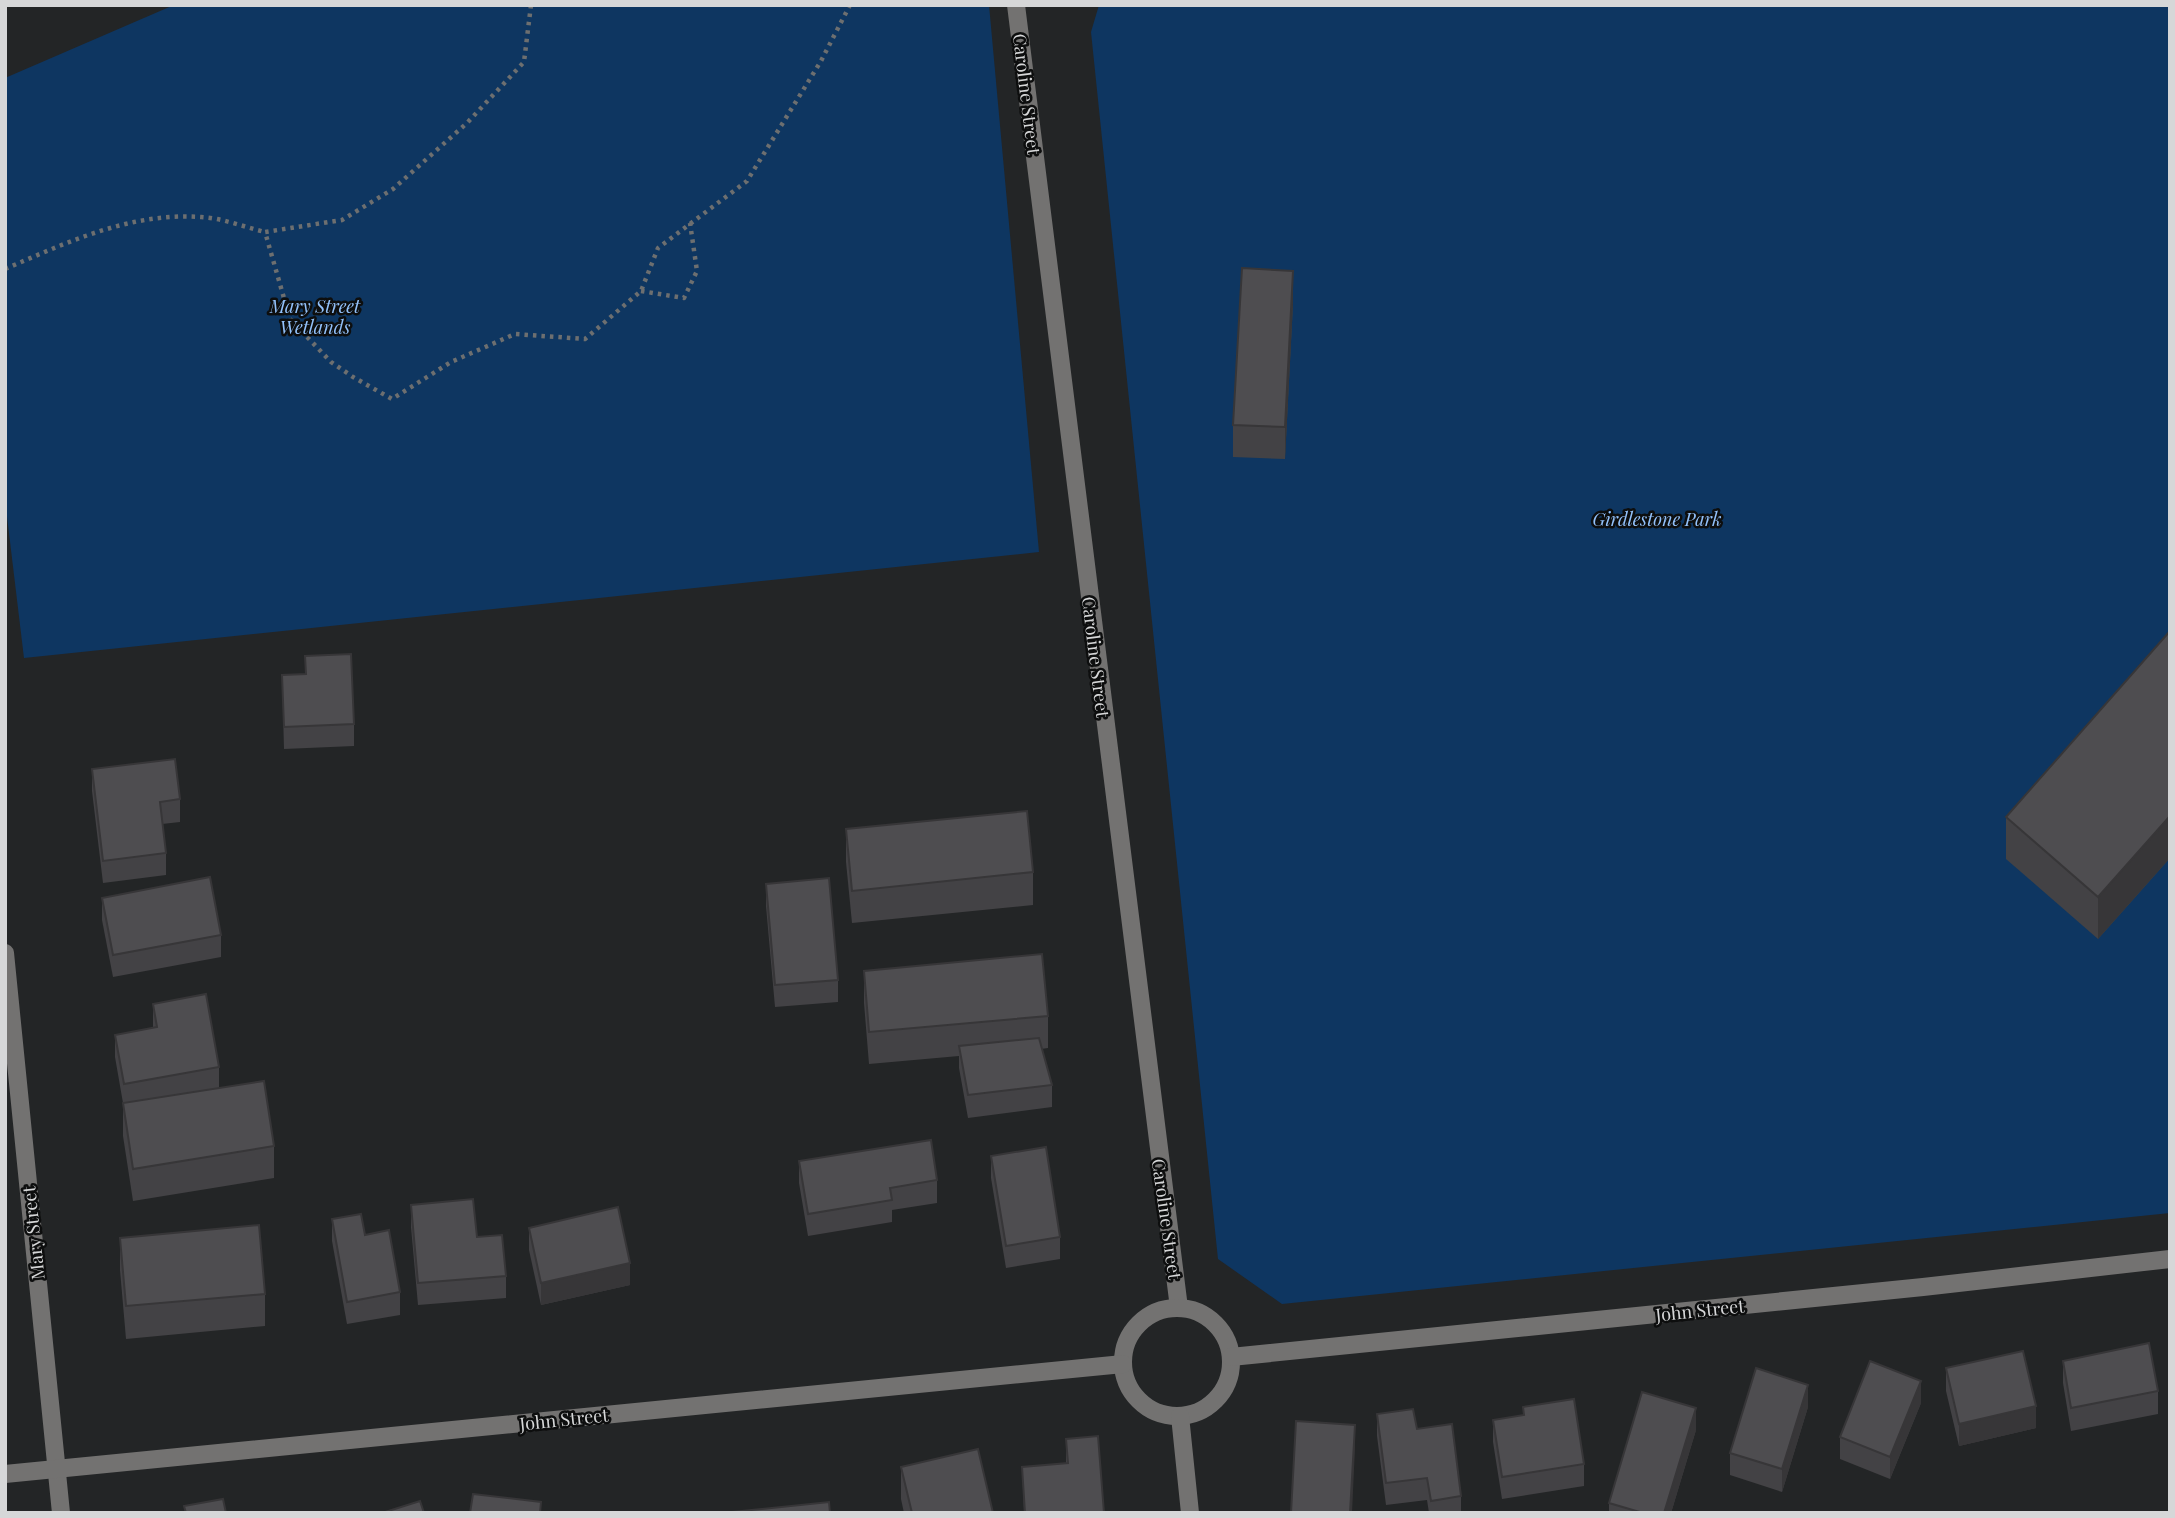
<svg xmlns="http://www.w3.org/2000/svg" width="2175" height="1518" font-family="'Playfair Display',serif">
  <rect width="100%" height="100%" fill="#232526"/>
  <!-- green -->
  <g fill="#0e3661">
    <path d="M 174,5 L 989,5 L 1039,552 L 24,658 L 5,500 L 5,78 Z"/>
    <path d="M 1099,5 L 2170,5 L 2170,1213 L 1282,1304 L 1218,1259 L 1091,32 Z"/>
  </g>
  <g fill="none" stroke-linecap="round" stroke-linejoin="round">
    <!-- path -->
    <g stroke="#6d6f70" stroke-width="4.5" stroke-dasharray="3.5 5" stroke-linecap="butt">
      <path d="M 531,5 L 524,62 L 467,123 L 393,189 L 342,220 L 265,232 L 290,319 L 331,362 L 353,377 L 392,399 L 451,362 L 515,334 L 585,339 L 641,291 L 658,248 L 747,181 L 821,61 L 850,5"/>
      <path d="M 5,269 C 68,242 131,212 201,217 C 222,218 244,227 265,232"/>
      <path d="M 641,291 L 684,298 L 697,271 L 690,223"/>
    </g>
    <!-- minor -->
    <g stroke="#737271" stroke-width="18">
      <path d="M 1016,5 L 1179,1308"/>
      <path d="M 5,953 L 61,1513"/>
      <circle cx="1177" cy="1362" r="54"/>
      <path d="M 1231,1357 L 1923,1287 L 2170,1259"/>
      <path d="M 1180,1416 L 1190,1513"/>
      <path d="M 5,1474 L 1123,1364"/>
    </g>
  </g>
  <!-- wall -->
  <g fill="#434245">
    <path d="M 1293,304 L 1285,459 L 1233,457 L 1233,425 Z"/>
    <path d="M 2170,631 L 2170,858 L 2098,939 L 2006,859 L 2006,817 Z"/>
    <path d="M 305,656 L 354,724 L 354,746 L 284,749 L 282,675 L 305,674 Z"/>
    <path d="M 92,769 L 180,799 L 180,822 L 162,824 L 166,853 L 166,875 L 103,883 L 92,791 Z"/>
    <path d="M 846,829 L 1033,872 L 1033,905 L 852,923 L 846,862 Z"/>
    <path d="M 766,884 L 838,980 L 838,1002 L 775,1007 L 766,906 Z"/>
    <path d="M 102,898 L 221,935 L 221,957 L 113,977 L 102,920 Z"/>
    <path d="M 864,971 L 1048,1016 L 1048,1048 L 1041,1049 L 1052,1085 L 1052,1107 L 968,1118 L 959,1068 L 959,1056 L 869,1064 L 864,1003 Z"/>
    <path d="M 153,1004 L 219,1067 L 219,1088 L 274,1146 L 274,1178 L 133,1201 L 123,1136 L 123,1103 L 115,1057 L 115,1035 L 153,1028 Z"/>
    <path d="M 991,1156 L 1060,1237 L 1060,1259 L 1006,1268 L 991,1178 Z"/>
    <path d="M 799,1161 L 937,1180 L 937,1203 L 892,1210 L 892,1222 L 808,1236 L 799,1183 Z"/>
    <path d="M 411,1205 L 477,1237 L 506,1276 L 506,1298 L 418,1305 L 411,1227 Z"/>
    <path d="M 332,1219 L 365,1235 L 400,1292 L 400,1315 L 347,1324 L 332,1241 Z"/>
    <path d="M 529,1228 L 630,1285 L 541,1305 L 529,1250 Z"/>
    <path d="M 120,1238 L 265,1294 L 265,1326 L 126,1339 L 120,1270 Z"/>
    <path d="M 2063,1361 L 2158,1391 L 2158,1414 L 2071,1431 L 2063,1383 Z"/>
    <path d="M 1946,1368 L 2036,1428 L 1959,1446 L 1946,1391 Z"/>
    <path d="M 1921,1403 L 1890,1479 L 1840,1459 L 1840,1437 Z"/>
    <path d="M 1523,1407 L 1584,1464 L 1584,1486 L 1502,1499 L 1493,1442 L 1493,1420 L 1523,1415 Z"/>
    <path d="M 1808,1407 L 1782,1492 L 1730,1475 L 1730,1453 Z"/>
    <path d="M 1377,1414 L 1417,1429 L 1461,1496 L 1461,1513 L 1429,1513 L 1427,1500 L 1386,1505 L 1377,1436 Z"/>
    <path d="M 1696,1430 L 1671,1513 L 1609,1513 L 1609,1503 Z"/>
    <path d="M 1066,1439 L 1104,1513 L 1024,1513 L 1022,1467 L 1066,1464 Z"/>
    <path d="M 901,1467 L 993,1513 L 904,1513 L 901,1499 Z"/>
  </g>
  <!-- shaded-wall -->
  <g fill="#373638">
    <path d="M 1293,271 L 1293,304 L 1285,459 L 1285,427 Z"/>
    <path d="M 2170,816 L 2170,858 L 2098,939 L 2098,897 Z"/>
    <path d="M 630,1263 L 630,1285 L 541,1305 L 541,1283 Z"/>
    <path d="M 1921,1381 L 1921,1403 L 1890,1479 L 1890,1457 Z"/>
    <path d="M 1808,1385 L 1808,1407 L 1782,1492 L 1782,1469 Z"/>
    <path d="M 2036,1406 L 2036,1428 L 1959,1446 L 1959,1424 Z"/>
    <path d="M 1696,1408 L 1696,1430 L 1671,1513 L 1664,1513 Z"/>
    <path d="M 1355,1425 L 1355,1447 L 1352,1513 L 1350,1513 Z"/>
  </g>
  <!-- building -->
  <g fill="#4e4d50" stroke="#373638" stroke-width="2">
    <path d="M 1242,268 L 1293,271 L 1285,427 L 1233,425 Z"/>
    <path d="M 2170,631 L 2170,816 L 2098,897 L 2006,817 Z"/>
    <path d="M 351,654 L 354,724 L 284,727 L 282,675 L 306,674 L 305,656 Z"/>
    <path d="M 175,759 L 180,799 L 160,802 L 166,853 L 103,861 L 92,769 Z"/>
    <path d="M 1027,811 L 1033,872 L 852,891 L 846,829 Z"/>
    <path d="M 210,877 L 221,935 L 113,955 L 102,898 Z"/>
    <path d="M 829,878 L 838,980 L 775,985 L 766,884 Z"/>
    <path d="M 1042,954 L 1048,1016 L 869,1032 L 864,971 Z"/>
    <path d="M 206,994 L 219,1067 L 124,1084 L 115,1035 L 157,1027 L 153,1004 Z"/>
    <path d="M 1039,1038 L 1052,1085 L 968,1095 L 959,1046 Z"/>
    <path d="M 264,1081 L 274,1146 L 133,1169 L 123,1103 Z"/>
    <path d="M 931,1140 L 937,1180 L 890,1188 L 892,1200 L 808,1214 L 799,1161 Z"/>
    <path d="M 1046,1147 L 1060,1237 L 1006,1246 L 991,1156 Z"/>
    <path d="M 473,1199 L 477,1237 L 502,1235 L 506,1276 L 418,1283 L 411,1205 Z"/>
    <path d="M 618,1207 L 630,1263 L 541,1283 L 529,1228 Z"/>
    <path d="M 361,1214 L 365,1235 L 389,1230 L 400,1292 L 347,1302 L 332,1219 Z"/>
    <path d="M 259,1225 L 265,1294 L 126,1306 L 120,1238 Z"/>
    <path d="M 2149,1343 L 2158,1391 L 2071,1408 L 2063,1361 Z"/>
    <path d="M 2023,1351 L 2036,1406 L 1959,1424 L 1946,1368 Z"/>
    <path d="M 1870,1361 L 1921,1381 L 1890,1457 L 1840,1437 Z"/>
    <path d="M 1756,1368 L 1808,1385 L 1782,1469 L 1730,1453 Z"/>
    <path d="M 1642,1392 L 1696,1408 L 1664,1513 L 1643,1513 L 1609,1503 Z"/>
    <path d="M 1574,1399 L 1584,1464 L 1502,1477 L 1493,1420 L 1524,1415 L 1523,1407 Z"/>
    <path d="M 1413,1409 L 1417,1429 L 1452,1424 L 1461,1496 L 1431,1501 L 1427,1478 L 1386,1483 L 1377,1414 Z"/>
    <path d="M 1296,1421 L 1355,1425 L 1350,1513 L 1291,1513 Z"/>
    <path d="M 1098,1436 L 1104,1513 L 1025,1513 L 1022,1467 L 1068,1463 L 1066,1439 Z"/>
    <path d="M 978,1449 L 993,1513 L 912,1513 L 901,1467 Z"/>
    <path d="M 473,1494 L 541,1502 L 540,1513 L 470,1513 Z"/>
    <path d="M 223,1499 L 226,1513 L 186,1513 L 184,1506 Z"/>
    <path d="M 420,1501 L 424,1513 L 382,1513 Z"/>
    <path d="M 829,1502 L 830,1513 L 722,1513 Z"/>
  </g>
  <g text-anchor="middle" dominant-baseline="central" stroke-width="5" stroke-linejoin="round" paint-order="stroke">
    <!-- street labels -->
    <g font-size="18" fill="#d6d7d8" stroke="#0d0e0e">
      <text transform="translate(1027 94) rotate(83)">Caroline Street</text>
      <text transform="translate(1096 657) rotate(83)">Caroline Street</text>
      <text transform="translate(1167 1219) rotate(82)">Caroline Street</text>
      <text transform="translate(33 1233) rotate(-96)">Mary Street</text>
      <text transform="translate(1700 1310) rotate(-6)">John Street</text>
      <text transform="translate(564 1419) rotate(-6)">John Street</text>
    </g>
    <!-- park labels -->
    <g font-size="18" font-style="italic" fill="#93c2fb" stroke="#0d0e0e">
      <text x="315" y="306">Mary Street<tspan x="315" dy="21">Wetlands</tspan></text>
      <text x="1657" y="519">Girdlestone Park</text>
    </g>
  </g>
  <!-- border -->
  <rect width="2175" height="1518" fill="none" stroke="#d6d7d8" stroke-width="14"/>
</svg>
